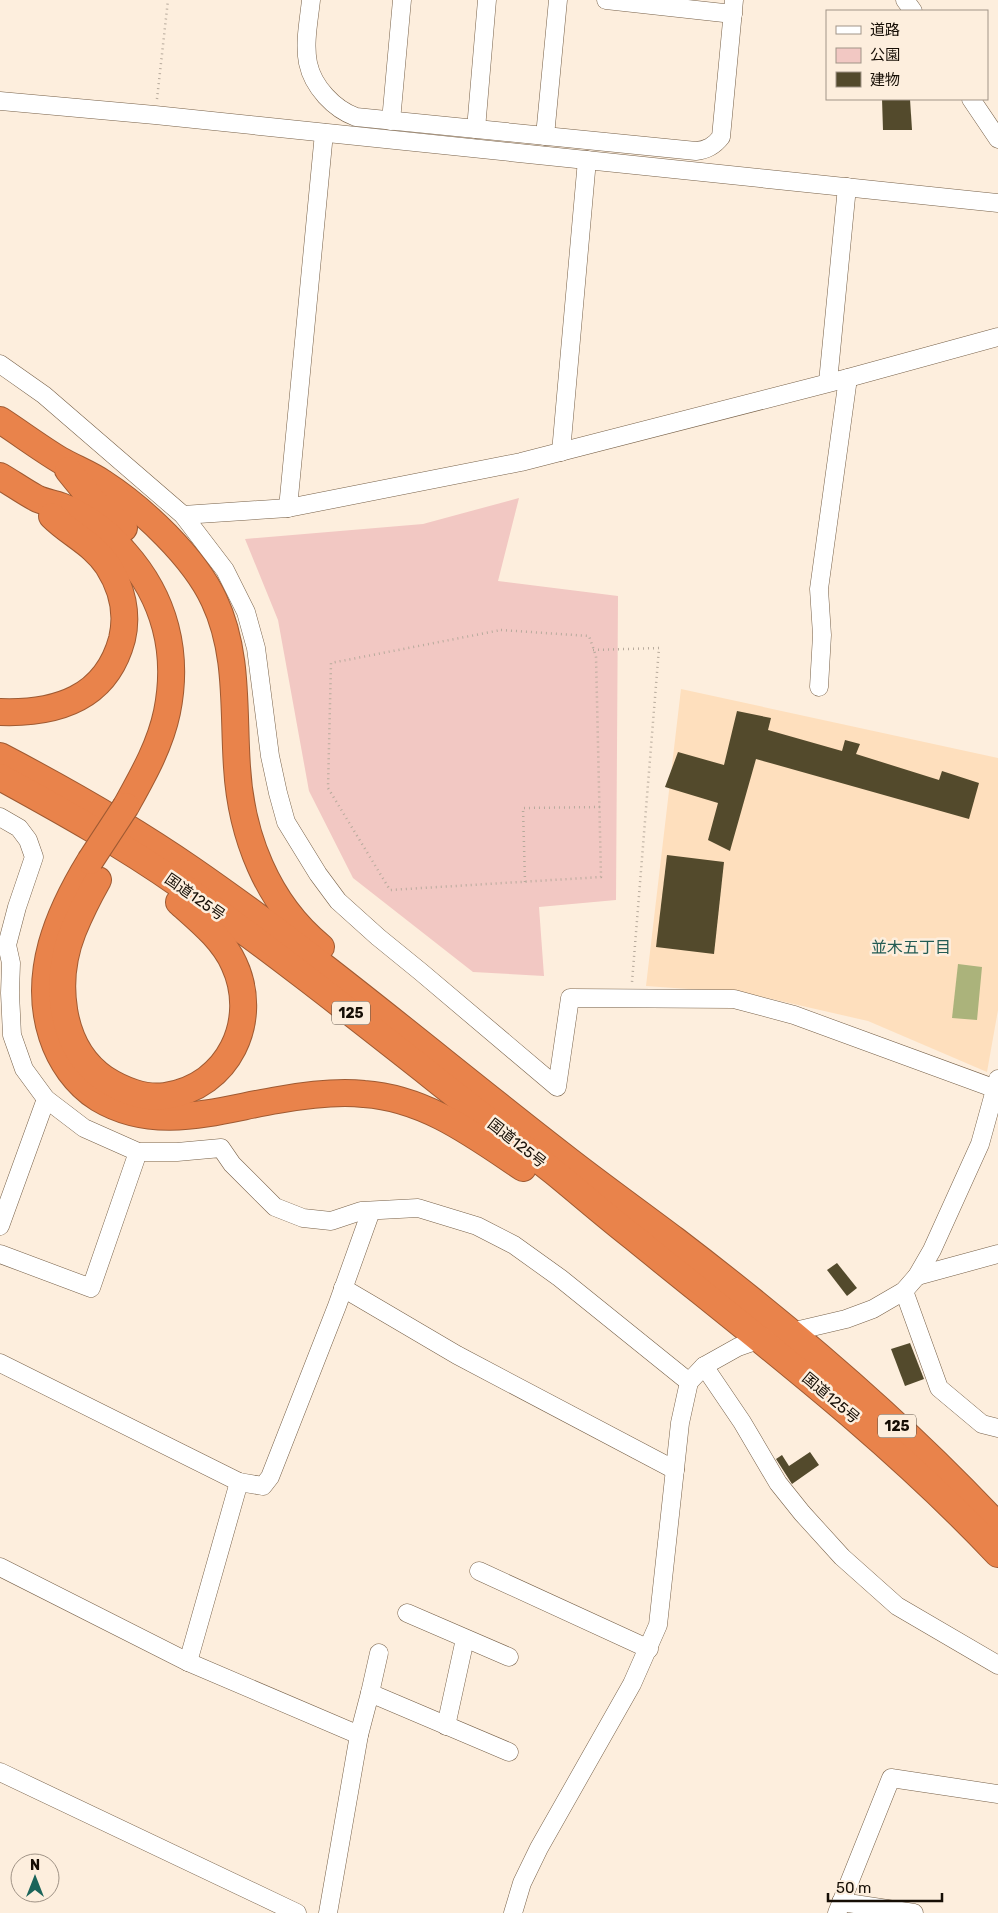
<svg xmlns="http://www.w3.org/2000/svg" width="998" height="1913" font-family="Rubik,'Noto Sans JP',sans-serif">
  <rect width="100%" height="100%" fill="#fdeedd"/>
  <!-- built -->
  <path fill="#fedfbd" d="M 681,689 L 998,758 L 998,1010 L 987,1072 L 868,1021 L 745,993 L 646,986 Z"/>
  <!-- green -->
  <path fill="#f2c8c3" d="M 519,498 L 498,581 L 618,596 L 616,900 L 539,907 L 544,976 L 473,972 L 353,878 L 309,791 L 278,620 L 245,539 L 423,524 Z"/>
  <!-- water -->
  <path fill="#abb37b" d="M 958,964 L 982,967 L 977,1020 L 952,1018 Z"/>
  <!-- building -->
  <g fill="#534a2c">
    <path d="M 882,99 L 910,99 L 912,130 L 883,130 Z"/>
    <path d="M 737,711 L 771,718 L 768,730 L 842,751 L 845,740 L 860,744 L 856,754 L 939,780 L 942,771 L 979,783 L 969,819 L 756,759 L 730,851 L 708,840 L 718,803 L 665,787 L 678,752 L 724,765 Z"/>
    <path d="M 667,855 L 724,862 L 714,954 L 656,947 Z"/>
    <path d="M 837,1263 L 857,1288 L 847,1296 L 827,1270 Z"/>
    <path d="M 910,1343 L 924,1379 L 905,1386 L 891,1349 Z"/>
    <path d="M 810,1452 L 819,1465 L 792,1484 L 776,1459 L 782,1455 L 789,1466 Z"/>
  </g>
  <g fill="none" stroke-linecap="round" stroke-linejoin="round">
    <defs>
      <g id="minor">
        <path d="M 311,0 C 309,20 304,43 308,63 C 313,87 334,109 356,117 L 696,151 C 707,150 714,146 721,137 L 734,0"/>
        <path d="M 606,0 L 733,14"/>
        <path d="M 905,0 L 913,11"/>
        <path d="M 971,99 L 998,139"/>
        <path d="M 0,101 L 155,115 L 998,203"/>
        <path d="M 391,121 L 402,0"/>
        <path d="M 476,129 L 487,0"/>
        <path d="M 545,136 L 558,0"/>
        <path d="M 0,364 L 44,395 L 183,515 L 225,570 L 246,612 L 256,648 L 270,756 L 278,793 L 286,822 L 318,874 L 338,901 L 378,937 L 421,972 L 557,1087 L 570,998 L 734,999 L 794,1015 L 996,1089"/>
        <path d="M 828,382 L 847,187"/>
        <path d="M 561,452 L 587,160"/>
        <path d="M 288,508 L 324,133"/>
        <path d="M 183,515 L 288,508 L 521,462 L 848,378 L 998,337"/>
        <path d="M 819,687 L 822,635 L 819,589 L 848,378"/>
        <path d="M 0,817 L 19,828 L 28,840 L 34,857 L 17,907 L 7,945 L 11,963 L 10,993 L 12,1035 L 24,1069 L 46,1099 L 84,1128 L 138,1152 L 177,1152 L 221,1148 L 232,1164 L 275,1207 L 303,1218 L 331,1221 L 361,1211 L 418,1208 L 477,1226 L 514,1245 L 560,1278 L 689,1382"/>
        <path d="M 0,1226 L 46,1099"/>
        <path d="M 0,1254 L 91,1288 L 138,1152"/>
        <path d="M 917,1276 L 998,1254"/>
        <path d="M 343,1288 L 457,1355 L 675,1470"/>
        <path d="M 904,1291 L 939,1388 L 982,1424 L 998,1428"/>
        <path d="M 0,1363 L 239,1482 L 263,1486 L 270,1477 L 337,1306 L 371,1211"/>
        <path d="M 704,1366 L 742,1422 L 778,1483 L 802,1513 L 842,1557 L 897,1606 L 998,1665"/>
        <path d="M 0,1567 L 188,1662 L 359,1735 L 328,1913"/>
        <path d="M 479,1571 L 649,1649"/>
        <path d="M 407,1613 L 509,1657"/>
        <path d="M 188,1662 L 239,1482"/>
        <path d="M 370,1693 L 379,1653"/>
        <path d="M 446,1726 L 465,1639"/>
        <path d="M 359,1735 L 370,1693 L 509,1752"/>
        <path d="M 0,1772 L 297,1913"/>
        <path d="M 841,1902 L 914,1913"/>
        <path d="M 513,1913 L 522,1883 L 539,1848 L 632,1684 L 658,1625 L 680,1423 L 689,1382 L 704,1366 L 738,1347 L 761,1339 L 846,1319 L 873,1309 L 904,1291 L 917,1276 L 932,1250 L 980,1144 L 998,1079"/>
        <path d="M 837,1913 L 891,1778 L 998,1794"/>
      </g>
      <g id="highway">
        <path d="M 0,420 C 20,433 40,448 60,460 C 74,468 90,474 103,483 C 143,509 194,557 214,600 C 239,653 233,711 237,767 C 241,835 267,903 321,947"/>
        <path d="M 68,470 L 93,501 L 124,528"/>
        <path d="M 0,476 C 12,483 23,491 36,498 C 43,502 53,503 61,506 C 72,510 85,518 94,524 C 106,532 116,542 125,553 C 165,598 179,653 167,712 C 160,746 142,777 126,806"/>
        <path d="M 0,712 C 56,714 106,699 122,639 C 128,614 122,588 108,566 C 94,544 70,534 52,516"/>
        <path d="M 0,756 C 65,790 130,827 191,869 C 320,958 439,1060 563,1156 C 600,1185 638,1212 675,1240 C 789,1327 900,1421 998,1526"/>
        <path d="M 0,777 C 62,811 123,845 180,885 C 264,944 344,1007 424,1070 C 467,1105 511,1137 554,1172 C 581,1194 606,1216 633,1237 C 758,1339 887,1436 998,1554"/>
        <path d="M 90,861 C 58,913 32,974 52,1036 C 60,1061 76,1084 98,1098 C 156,1133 217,1110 278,1100 C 306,1095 336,1091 364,1094 C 425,1098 474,1135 523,1168"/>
        <path d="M 98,880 C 89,896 80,914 73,931 C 54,979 58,1047 105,1079 C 122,1090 145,1099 165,1096 C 229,1087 260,1020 234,964 C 223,939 199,920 179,902"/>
      </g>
    </defs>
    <!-- minor casing -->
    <use href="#minor" stroke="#776149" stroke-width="19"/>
    <!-- highway casing -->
    <use href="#highway" stroke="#9f5a32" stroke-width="28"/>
    <!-- path -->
    <g stroke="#b7aa9c" stroke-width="2.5" stroke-dasharray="1 4" stroke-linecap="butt">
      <path d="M 157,99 L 168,0"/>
      <path d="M 501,630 L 589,636 L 596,656 L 601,877 L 390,890 L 328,788 L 331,663 Z"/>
      <path d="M 593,650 L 659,648 L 632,982"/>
      <path d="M 525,882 L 523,808 L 600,807"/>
    </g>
    <!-- minor -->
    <use href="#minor" stroke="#fff" stroke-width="18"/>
    <!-- highway -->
    <use href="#highway" stroke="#e9834b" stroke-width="26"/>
    <defs>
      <path id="highway-bridge" d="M 90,861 L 126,806"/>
    </defs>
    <!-- highway-bridge casing -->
    <use href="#highway-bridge" stroke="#9f5a32" stroke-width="28" stroke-linecap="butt"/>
    <!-- highway-bridge -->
    <use href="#highway-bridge" stroke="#e9834b" stroke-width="26"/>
  </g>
  <g text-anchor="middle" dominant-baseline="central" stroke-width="5" stroke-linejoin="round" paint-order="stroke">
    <!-- shield labels -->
    <g fill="#fdeedd" stroke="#5b5146" stroke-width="1">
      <rect x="332" y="1001.5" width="38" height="23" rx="4"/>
      <rect x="878" y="1414.5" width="38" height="23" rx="4"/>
    </g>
    <g font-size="14" font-weight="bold" fill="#160e05">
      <text x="351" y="1013">125</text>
      <text x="897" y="1426">125</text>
    </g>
    <!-- street labels -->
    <g font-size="15" fill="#160e05" stroke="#fdeedd">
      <text transform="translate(195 897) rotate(35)">国道125号</text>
      <text transform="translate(517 1143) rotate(38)">国道125号</text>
      <text transform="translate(831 1398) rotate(40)">国道125号</text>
    </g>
    <!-- neighbourhood labels -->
    <g font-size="16" fill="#235b53" stroke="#fdeedd">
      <text x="911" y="947">並木五丁目</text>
    </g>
  </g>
  <!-- legend -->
  <rect x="826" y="10" width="162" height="90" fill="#fdeedd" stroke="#a19487"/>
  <rect x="836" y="26" width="25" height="8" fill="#ffffff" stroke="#a19487"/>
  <text x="870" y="35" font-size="15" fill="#160e05">道路</text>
  <rect x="836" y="48" width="25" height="15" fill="#f2c8c3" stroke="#a19487"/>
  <text x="870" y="60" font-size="15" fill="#160e05">公園</text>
  <rect x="836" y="72" width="25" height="15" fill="#534a2c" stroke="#a19487"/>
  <text x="870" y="85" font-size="15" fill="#160e05">建物</text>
  <!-- north arrow -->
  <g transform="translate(35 1878)"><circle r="24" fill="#fdeedd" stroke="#a19487"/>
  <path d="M0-4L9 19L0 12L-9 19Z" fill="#1b645a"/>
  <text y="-8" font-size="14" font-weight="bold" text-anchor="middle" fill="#160e05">N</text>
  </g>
  <!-- scale -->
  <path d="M828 1893v8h114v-8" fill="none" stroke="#160e05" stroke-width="2.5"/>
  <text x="836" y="1893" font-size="15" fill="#160e05" stroke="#fdeedd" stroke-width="4" paint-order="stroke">50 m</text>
</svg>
